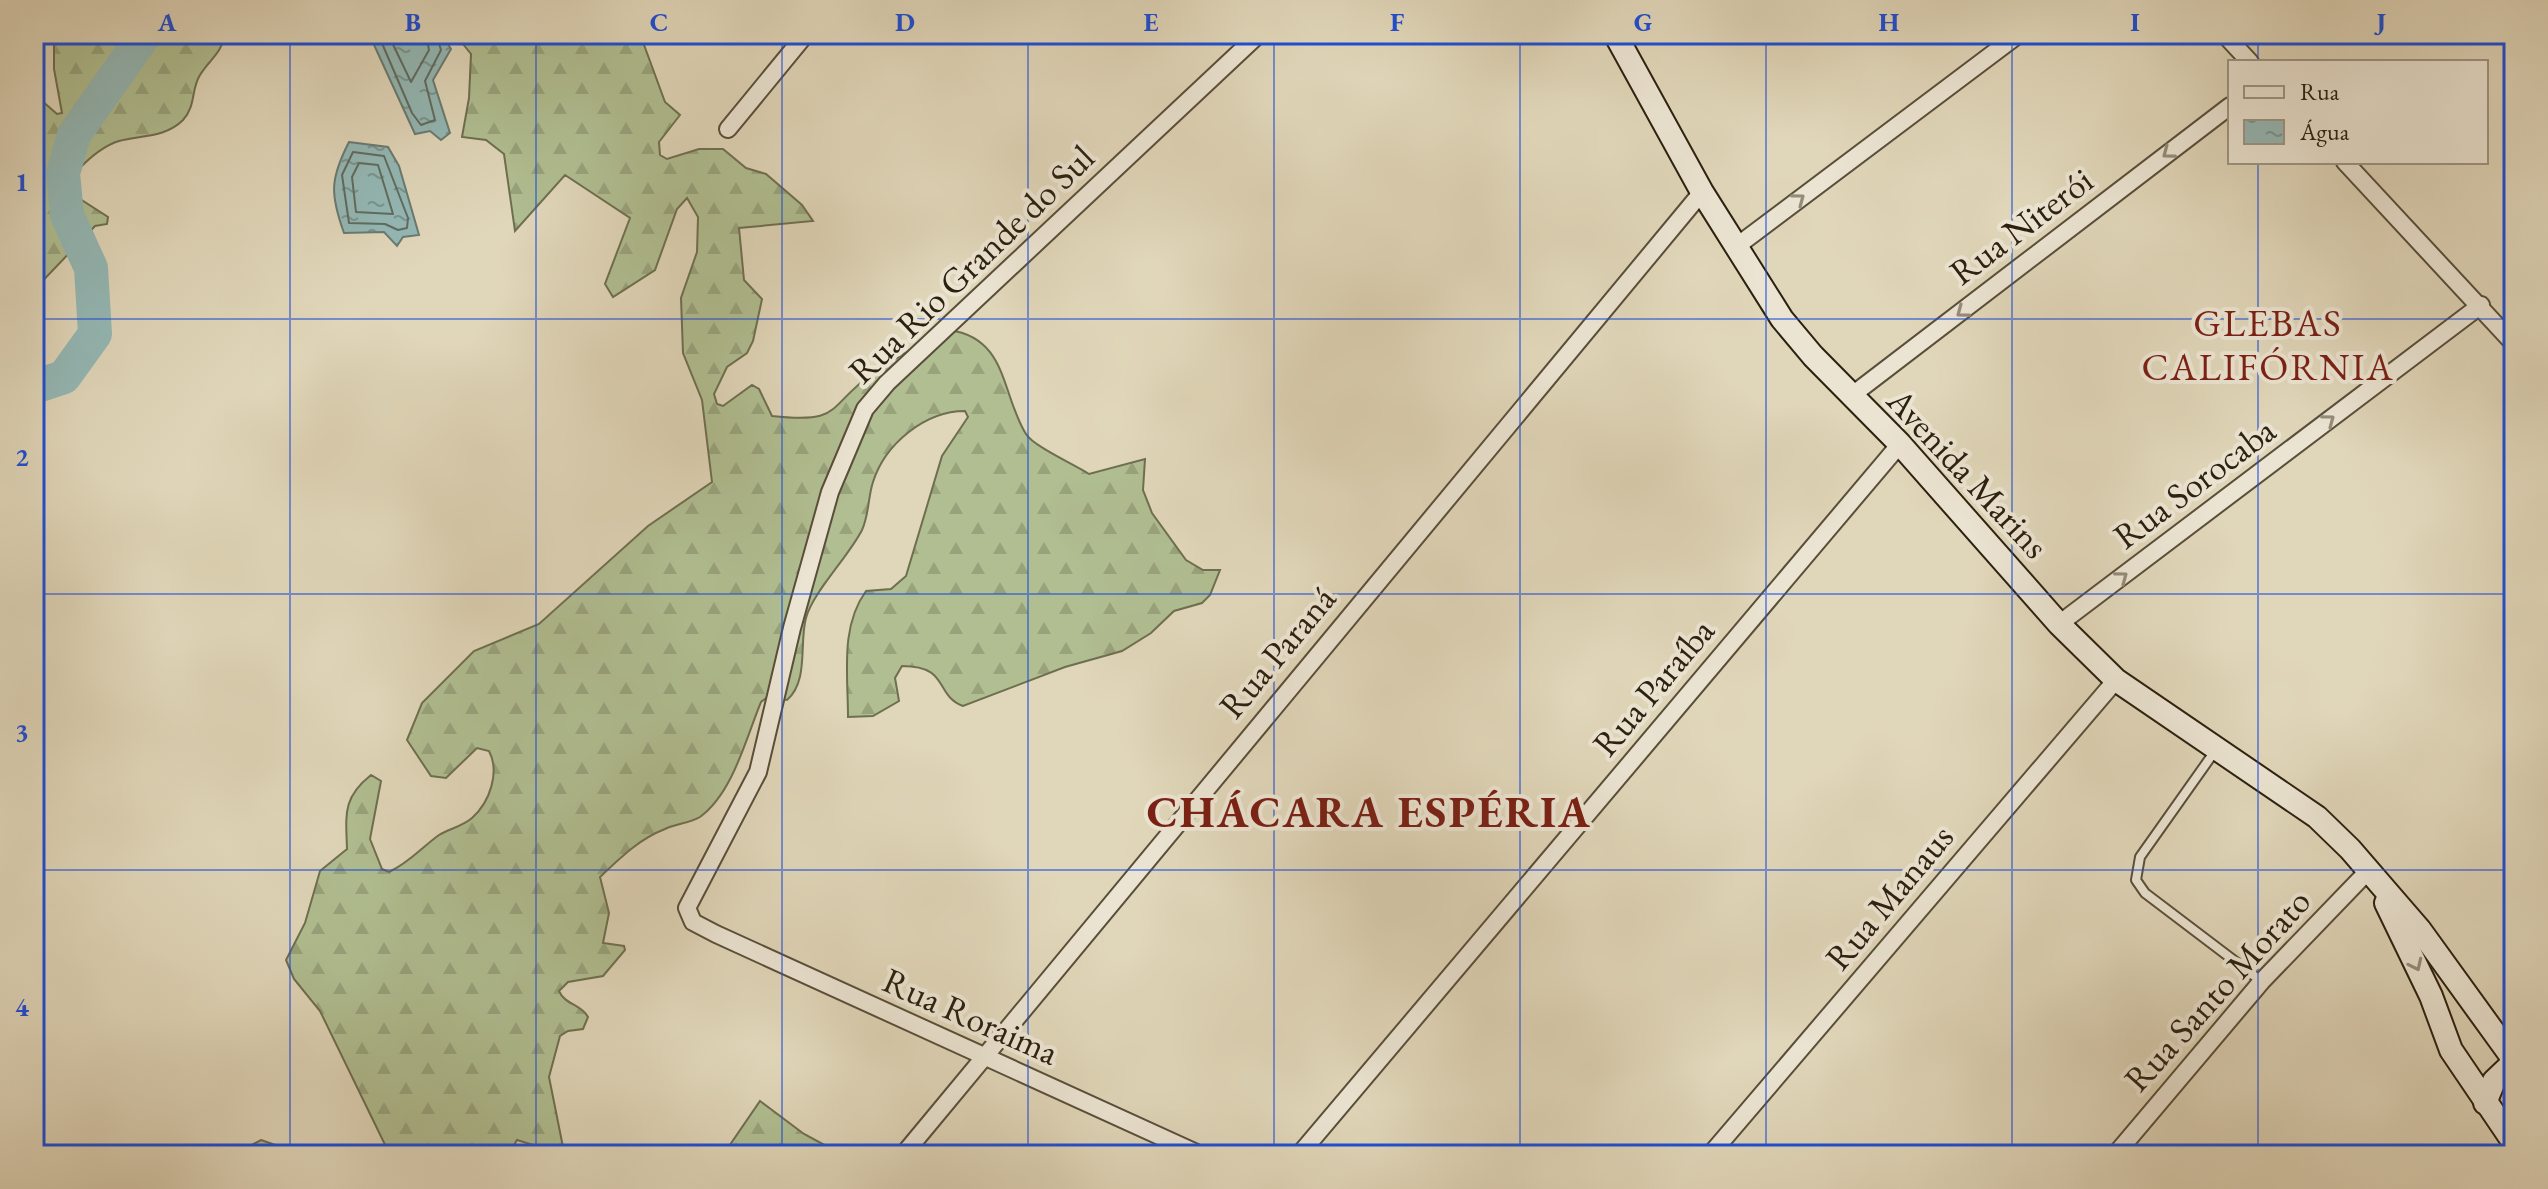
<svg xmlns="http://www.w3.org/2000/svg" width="2548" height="1189" font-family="'EB Garamond',serif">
  <defs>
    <pattern id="forest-firs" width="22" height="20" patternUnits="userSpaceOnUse" patternTransform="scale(2)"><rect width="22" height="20" fill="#b0be91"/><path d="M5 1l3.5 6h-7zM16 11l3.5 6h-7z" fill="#98a37c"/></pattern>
    <pattern id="water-ripples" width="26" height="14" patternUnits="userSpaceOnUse" patternTransform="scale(2)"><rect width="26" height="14" fill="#94b8b5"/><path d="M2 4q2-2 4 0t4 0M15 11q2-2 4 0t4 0" fill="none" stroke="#799592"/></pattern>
  </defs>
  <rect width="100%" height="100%" fill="#e0d6b9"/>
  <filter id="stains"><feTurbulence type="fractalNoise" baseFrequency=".0025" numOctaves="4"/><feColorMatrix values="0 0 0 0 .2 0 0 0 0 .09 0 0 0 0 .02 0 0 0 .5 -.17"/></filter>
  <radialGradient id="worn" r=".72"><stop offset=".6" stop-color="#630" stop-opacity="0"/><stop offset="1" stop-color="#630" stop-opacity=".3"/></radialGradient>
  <!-- forest -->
  <g fill="url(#forest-firs)" stroke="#6e6f50" stroke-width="2">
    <path d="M 54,34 L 225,34 C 222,53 210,59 200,75 C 191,89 196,106 183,120 C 165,138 141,135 119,141 C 102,146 87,160 75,173 L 77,197 L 108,217 L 107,224 L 95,226 L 34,290 L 34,94 L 57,114 L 62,113 L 54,69 Z"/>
    <path d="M 455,34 L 640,34 L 665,102 L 680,115 L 659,142 L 660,155 L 667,159 L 699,149 L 723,149 L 746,168 L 766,174 L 802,205 L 813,221 L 739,228 L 744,280 L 762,299 L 753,341 L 747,353 L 727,367 L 714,394 L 717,404 L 723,406 L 752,385 L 759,389 L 772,416 C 843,424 826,407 873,373 C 896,356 924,344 949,330 C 1008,338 1001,394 1026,434 C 1033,446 1075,465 1089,474 L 1145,459 L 1143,490 L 1152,513 L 1186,560 L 1203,570 L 1220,570 L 1210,595 L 1202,603 L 1174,611 L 1151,633 L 1122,651 L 1065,667 L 963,706 C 934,695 950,666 902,666 L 895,678 L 899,701 L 873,716 L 848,717 C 848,674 840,627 866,591 L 891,589 L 906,576 L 942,456 L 968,417 L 965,411 C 925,411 885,444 873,482 C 868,497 869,515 862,530 C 849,556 813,592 806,618 C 799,643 809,681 787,700 L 769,696 L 761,702 C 746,738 733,793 700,817 C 690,823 675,824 665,829 C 639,839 620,858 600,877 L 609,913 L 603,943 L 624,946 L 625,950 L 603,976 L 568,982 L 559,991 C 565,1005 581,1004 588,1017 L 583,1029 L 568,1031 L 560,1036 L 549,1077 L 563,1147 L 549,1150 L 517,1140 L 508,1155 L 390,1155 L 320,1011 L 294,979 L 286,960 L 305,923 L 320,871 L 347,849 C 346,815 342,798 371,775 L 381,781 L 370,839 L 382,869 L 389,872 C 409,863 421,848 439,835 C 449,829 463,826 472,818 C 490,802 500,772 489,751 L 477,748 L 446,778 L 431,776 L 407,740 L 422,703 L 474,651 L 539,624 L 648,526 L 712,482 L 702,400 L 683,353 L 681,298 L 697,252 L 698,217 L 687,198 L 677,209 L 655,270 L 613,297 L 605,284 L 630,218 L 565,175 L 515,231 L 504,154 L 486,140 L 462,137 L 469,98 L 471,54 Z"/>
    <path d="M 760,1101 L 804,1134 L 843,1155 L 723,1155 Z"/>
    <path d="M 261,1140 L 290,1150 L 293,1155 L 233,1155 Z"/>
  </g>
  <!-- water -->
  <g fill="url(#water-ripples)" stroke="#6a7b73" stroke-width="2">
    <path d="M 369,34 L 442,34 L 451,49 L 433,80 L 450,133 L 441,140 L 430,131 L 415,134 Z"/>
    <path d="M 349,142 L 388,147 L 399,166 L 419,235 L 403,237 L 397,246 L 384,232 L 344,233 C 330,194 330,179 349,142 Z"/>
  </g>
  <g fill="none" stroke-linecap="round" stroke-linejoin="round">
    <!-- shore -->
    <g stroke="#606c62" stroke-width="2">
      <path d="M 378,34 L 412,113 L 421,125 L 435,120 L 425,81 L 441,50 L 436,34"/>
      <path d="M 388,34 L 411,82 L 429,50 L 426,34"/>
      <path d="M 353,152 L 384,156 L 408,218 L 407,228 L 398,230 L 385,224 L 349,223 L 342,175 Z"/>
      <path d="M 359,163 L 378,165 L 393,214 L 356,212 L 352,177 Z"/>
    </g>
    <!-- river -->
    <path stroke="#94b8b5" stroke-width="34" d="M 34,387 L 64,377 L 95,334 L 91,268 L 67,215 L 63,173 L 74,135 L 145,34"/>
    <defs>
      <path id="lane" d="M 2215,751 L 2140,857 L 2136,880 L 2145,893 L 2261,981"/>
      <g id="street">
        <path d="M 2224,34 L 2250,62"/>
        <path d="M 728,129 L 806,34"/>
        <path d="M 2345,162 L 2514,344"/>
        <path d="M 1737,246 L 2019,34"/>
        <path d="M 1851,396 L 2230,106"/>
        <path d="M 2059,624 L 2481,305"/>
        <path d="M 903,1155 L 1702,192"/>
        <path d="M 1201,1155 L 716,934 L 693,922 L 687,908 L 758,772 L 792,628 L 830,492 L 865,409 L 887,383 L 1259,34"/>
        <path d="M 1299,1155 L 1900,444"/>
        <path d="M 1710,1155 L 2116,680"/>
        <path d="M 2115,1155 L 2262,981 L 2369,870"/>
      </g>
      <g id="secondary">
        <path d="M 1615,34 L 1702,192 L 1782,319 L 1813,356 L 1900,444 L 2059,624 L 2116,680 L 2317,817 L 2350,849 L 2420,930 L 2514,1060"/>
        <path d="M 2386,903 L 2431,996 L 2451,1050 L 2514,1143"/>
        <path d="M 2485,1103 L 2494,1081 L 2514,1062"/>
      </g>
    </defs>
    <!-- lane casing -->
    <use href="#lane" stroke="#594e3a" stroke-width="12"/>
    <!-- street casing -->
    <use href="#street" stroke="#594e3a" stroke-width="20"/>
    <!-- secondary casing -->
    <use href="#secondary" stroke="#2c200f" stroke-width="26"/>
    <!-- lane -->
    <use href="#lane" stroke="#ebe4d2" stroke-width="8"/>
    <!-- street -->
    <use href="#street" stroke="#ebe4d2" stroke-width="16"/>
    <!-- secondary -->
    <use href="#secondary" stroke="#ebe4d2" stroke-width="22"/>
  </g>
  <!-- one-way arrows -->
  <defs><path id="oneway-chevron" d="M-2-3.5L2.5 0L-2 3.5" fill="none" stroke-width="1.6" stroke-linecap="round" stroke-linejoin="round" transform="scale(2)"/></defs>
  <g stroke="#958c7a">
    <use href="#oneway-chevron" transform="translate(2168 153) rotate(143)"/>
    <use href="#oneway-chevron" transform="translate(1799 199) rotate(-37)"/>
    <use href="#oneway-chevron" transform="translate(1962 312) rotate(143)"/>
    <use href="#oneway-chevron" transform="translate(2329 420) rotate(-37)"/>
    <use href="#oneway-chevron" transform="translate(2122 577) rotate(-37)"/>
    <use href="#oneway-chevron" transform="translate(2416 965) rotate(65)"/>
  </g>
  <!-- grid -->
  <path fill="none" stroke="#1d4ed8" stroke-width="2" stroke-opacity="0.55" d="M 290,34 L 290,1155M 536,34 L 536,1155M 782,34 L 782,1155M 1028,34 L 1028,1155M 1274,34 L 1274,1155M 1520,34 L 1520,1155M 1766,34 L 1766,1155M 2012,34 L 2012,1155M 2258,34 L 2258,62M 2258,162 L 2258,1155M 34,319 L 2514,319M 34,594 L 2514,594M 34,870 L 2514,870"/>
  <g text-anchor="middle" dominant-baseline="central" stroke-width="8" stroke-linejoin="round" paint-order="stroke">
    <!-- street labels -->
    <g font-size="36" fill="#2c200f" stroke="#ebe4d2">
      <text transform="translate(2021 226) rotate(-37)">Rua Niterói</text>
      <text transform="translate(971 264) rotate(-44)">Rua Rio Grande do Sul</text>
      <text transform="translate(1968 473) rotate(47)">Avenida Marins</text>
      <text transform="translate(2194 483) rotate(-37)">Rua Sorocaba</text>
      <text transform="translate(1277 652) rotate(-50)">Rua Paraná</text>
      <text transform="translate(1653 687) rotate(-50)">Rua Paraíba</text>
      <text transform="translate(1889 897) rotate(-50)">Rua Manaus</text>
      <text transform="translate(2217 990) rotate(-48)">Rua Santo Morato</text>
      <text transform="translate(971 1016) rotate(24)">Rua Roraima</text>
    </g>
    <!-- neighbourhood labels -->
    <g font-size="38" letter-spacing="2" fill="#7a1f14" stroke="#ebe4d2">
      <text x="2268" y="322">GLEBAS<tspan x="2268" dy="44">CALIFÓRNIA</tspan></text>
    </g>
    <!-- district labels -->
    <g font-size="44" font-weight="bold" letter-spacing="2" fill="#7a1f14" stroke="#ebe4d2">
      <text x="1369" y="811">CHÁCARA ESPÉRIA</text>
    </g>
  </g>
  <!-- margin -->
  <rect width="2548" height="1189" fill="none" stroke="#e0d6b9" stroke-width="88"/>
  <!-- legend -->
  <rect x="2228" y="60" width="260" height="104" fill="#ebe4d2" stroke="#9f9684" stroke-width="2"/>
  <rect x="2244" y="86" width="40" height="12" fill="#ebe4d2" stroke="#9f9684" stroke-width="2"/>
  <text x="2300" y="100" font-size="24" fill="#2c200f">Rua</text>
  <rect x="2244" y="120" width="40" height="24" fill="url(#water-ripples)" stroke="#9f9684" stroke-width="2"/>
  <text x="2300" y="140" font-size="24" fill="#2c200f">Água</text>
  <rect x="44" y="44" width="2460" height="1101" fill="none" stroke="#1d4ed8" stroke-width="3"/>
  <g font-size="26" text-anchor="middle" font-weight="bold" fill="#1d4ed8">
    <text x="167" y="31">A</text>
    <text x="413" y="31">B</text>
    <text x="659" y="31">C</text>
    <text x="905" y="31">D</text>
    <text x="1151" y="31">E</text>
    <text x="1397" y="31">F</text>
    <text x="1643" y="31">G</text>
    <text x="1889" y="31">H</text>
    <text x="2135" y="31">I</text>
    <text x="2381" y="31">J</text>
    <text x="22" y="191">1</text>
    <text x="22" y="466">2</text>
    <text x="22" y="741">3</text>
    <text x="22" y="1016">4</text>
  </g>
  <rect width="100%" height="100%" filter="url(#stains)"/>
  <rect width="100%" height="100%" fill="url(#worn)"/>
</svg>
